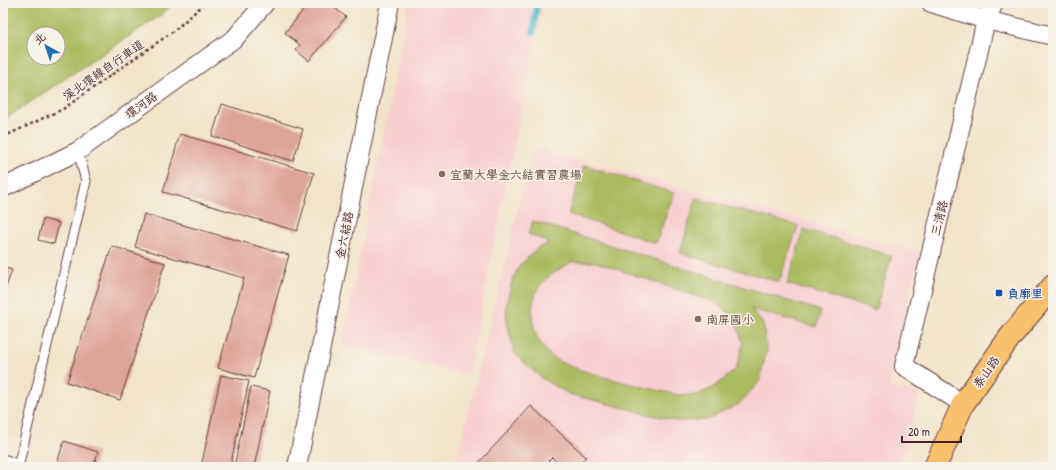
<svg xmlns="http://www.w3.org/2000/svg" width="1056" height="470" font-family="'Patrick Hand','LXGW WenKai TC',sans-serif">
  <rect width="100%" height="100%" fill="#f7f3e8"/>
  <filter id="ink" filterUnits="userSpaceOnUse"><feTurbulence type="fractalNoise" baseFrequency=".025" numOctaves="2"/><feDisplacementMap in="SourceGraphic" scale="8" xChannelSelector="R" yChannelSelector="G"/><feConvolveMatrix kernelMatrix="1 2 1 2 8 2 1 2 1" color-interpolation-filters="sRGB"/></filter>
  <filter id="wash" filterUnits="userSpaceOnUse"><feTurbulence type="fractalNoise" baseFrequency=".012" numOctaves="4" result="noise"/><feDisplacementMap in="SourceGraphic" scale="16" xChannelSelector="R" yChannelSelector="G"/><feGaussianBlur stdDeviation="0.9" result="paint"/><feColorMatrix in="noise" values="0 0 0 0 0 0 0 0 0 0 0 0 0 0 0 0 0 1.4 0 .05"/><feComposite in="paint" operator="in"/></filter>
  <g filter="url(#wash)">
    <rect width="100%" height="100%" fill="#f1e4ca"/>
    <!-- built -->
    <g fill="#f7cfd1">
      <path d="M 409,3 L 543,3 L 468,374 L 342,346 Z"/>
      <path d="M 533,148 L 919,252 L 889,386 L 920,394 L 900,467 L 455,467 Z"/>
    </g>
    <!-- green -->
    <g fill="#abbc60" stroke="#7a6e46" fill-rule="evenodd">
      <path d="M 3,3 L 174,3 L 164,13 L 3,120 ZM 34,34 L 58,34 L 58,58 L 34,58 Z"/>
      <path d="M 584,165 L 674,193 L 656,243 L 568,214 Z"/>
      <path d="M 696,198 L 798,226 L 779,282 L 680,253 Z"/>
      <path d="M 533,221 L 821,311 L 816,327 L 751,309 L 763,324 L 767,350 L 759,382 L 739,404 L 707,420 L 676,421 L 569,394 L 541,378 L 515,354 L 507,323 L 506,304 L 513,278 L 520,265 L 538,248 L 549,243 L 528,234 ZM 572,262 L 596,262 L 714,302 L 734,317 L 743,343 L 736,369 L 716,386 L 697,395 L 679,395 C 653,389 567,371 551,356 C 539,345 532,330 532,313 C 533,284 549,275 572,262 Z"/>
      <path d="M 804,229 L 892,256 L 875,310 L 787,284 Z"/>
    </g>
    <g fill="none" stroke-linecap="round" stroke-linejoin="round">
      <!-- stream -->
      <path stroke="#4fbacc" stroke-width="6" d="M 533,32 L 537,3"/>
    </g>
    <g id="blocks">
      <!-- building -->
      <g fill="#dda298">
        <path d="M 309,3 L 329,3 L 346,17 L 309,61 L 296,50 L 300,45 L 285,33 Z"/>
        <path d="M 222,104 L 303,129 L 293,161 L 212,136 Z"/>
        <path d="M 180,134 L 314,173 L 297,231 L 163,192 Z"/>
        <path d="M 144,214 L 289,255 L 254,378 L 218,368 L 244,278 L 135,247 Z"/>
        <path d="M 43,219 L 59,223 L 54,244 L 38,240 Z"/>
        <path d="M 112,246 L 165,263 L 120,400 L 67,382 Z"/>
        <path d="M 3,267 L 12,270 L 5,290 L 3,289 Z"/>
        <path d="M 221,375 L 249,381 L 230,467 L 201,467 Z"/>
        <path d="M 251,387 L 270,391 L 254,467 L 234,467 Z"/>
        <path d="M 531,406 L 586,457 L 575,467 L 561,467 L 552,457 L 542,467 L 475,467 Z"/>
        <path d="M 64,441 L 98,452 L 93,467 L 56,467 Z"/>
      </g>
    </g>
  </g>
  <g filter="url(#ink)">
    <use href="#blocks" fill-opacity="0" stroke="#633d43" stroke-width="1"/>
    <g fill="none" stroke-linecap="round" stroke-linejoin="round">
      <defs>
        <g id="lane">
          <path d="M 3,459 L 18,464"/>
          <path d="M 18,467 L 86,181 L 78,151"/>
        </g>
        <g id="street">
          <path d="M 931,3 L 986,20 L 1053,36"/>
          <path d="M 3,188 L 78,151 L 235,38 L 265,3"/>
          <path d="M 963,404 L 904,366 L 986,20 L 994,3"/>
          <path d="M 297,467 L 390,3"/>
        </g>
        <path id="primary" d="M 935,467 L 963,404 L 1010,337 L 1053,286"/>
      </defs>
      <!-- lane casing -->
      <use href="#lane" stroke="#633d43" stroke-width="11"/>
      <!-- street casing -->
      <use href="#street" stroke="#633d43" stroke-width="20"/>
      <!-- primary casing -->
      <use href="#primary" stroke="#633d43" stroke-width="24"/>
      <!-- path -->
      <path stroke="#633d43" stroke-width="2.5" stroke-dasharray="3 3" stroke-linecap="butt" d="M 3,137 L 63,109 L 175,30 L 205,3"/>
      <!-- lane -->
      <use href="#lane" stroke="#fff" stroke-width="9"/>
      <!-- street -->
      <use href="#street" stroke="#fff" stroke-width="18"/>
      <!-- primary -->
      <use href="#primary" stroke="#f8bf6c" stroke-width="22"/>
    </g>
  </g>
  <!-- markers -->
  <g fill="#8d6e63" stroke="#f7f3e8" stroke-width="1.5">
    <circle cx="442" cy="174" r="4"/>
    <circle cx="698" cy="319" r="4"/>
  </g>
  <rect fill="#1a4fb4" stroke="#f7f3e8" stroke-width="1.5" x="995" y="289" width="8" height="8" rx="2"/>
  <g text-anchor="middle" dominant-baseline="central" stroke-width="3" stroke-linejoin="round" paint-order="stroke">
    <!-- street labels -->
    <g font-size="12" fill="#4a1f2b" stroke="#f7f3e8">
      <text transform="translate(103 70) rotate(-35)">溪北環線自行車道</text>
      <text transform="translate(141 105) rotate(-36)">環河路</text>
      <text transform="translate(939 218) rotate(-77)">三清路</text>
      <text transform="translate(344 235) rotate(-79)">金六結路</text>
      <text transform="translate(986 372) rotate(-55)">泰山路</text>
    </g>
    <!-- education labels -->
    <g font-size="12" font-weight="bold" fill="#785e54" stroke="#f7f3e8" text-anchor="start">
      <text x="450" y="174">宜蘭大學金六結實習農場</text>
      <text x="706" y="319">南屏國小</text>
    </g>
    <!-- transit labels -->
    <g font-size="12" font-weight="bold" fill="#164399" stroke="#f7f3e8" text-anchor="start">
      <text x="1007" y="293">負廓里</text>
    </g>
  </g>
  <!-- margin -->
  <rect width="1056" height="470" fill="none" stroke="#f7f3e8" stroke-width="16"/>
  <!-- north arrow -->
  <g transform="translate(46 46) rotate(320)"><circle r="19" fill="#f7f3e8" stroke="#b29e9c"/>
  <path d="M0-3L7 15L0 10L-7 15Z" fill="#1f6fb2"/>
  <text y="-6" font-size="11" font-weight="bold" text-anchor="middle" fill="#4a1f2b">北</text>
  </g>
  <!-- scale -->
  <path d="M902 436v6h59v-6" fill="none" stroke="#4a1f2b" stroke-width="2"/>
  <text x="908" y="436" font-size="12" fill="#4a1f2b" stroke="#f7f3e8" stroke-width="3" paint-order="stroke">20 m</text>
</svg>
